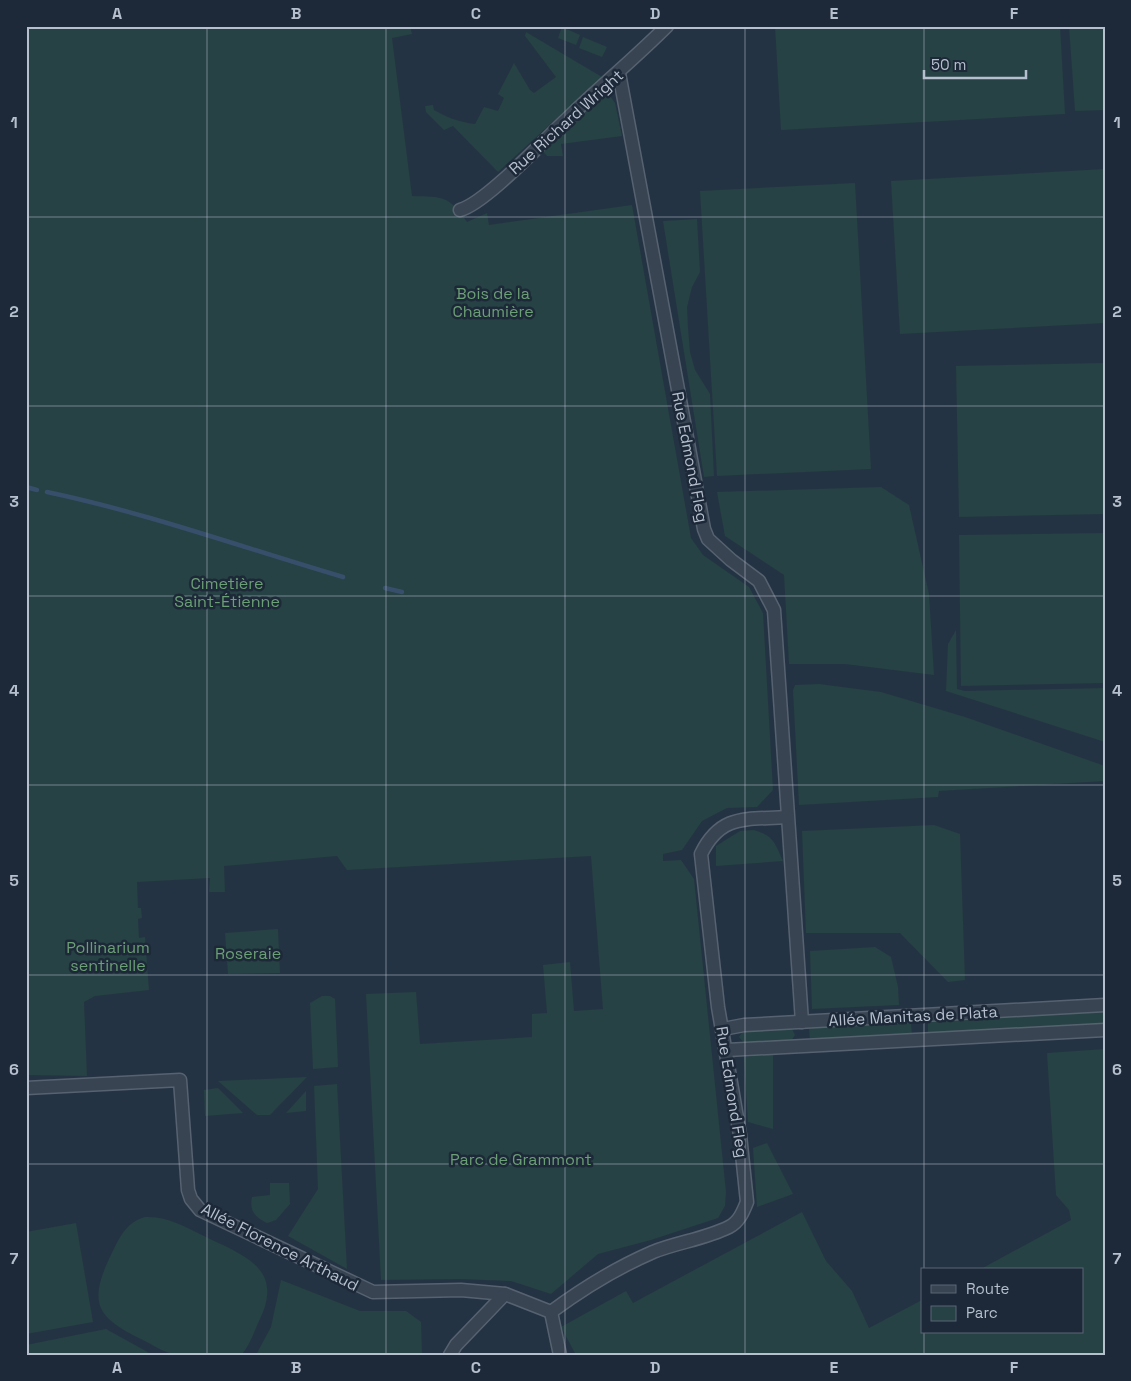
<svg xmlns="http://www.w3.org/2000/svg" width="1131" height="1381" font-family="'Space Grotesk',sans-serif">
  <rect width="100%" height="100%" fill="#243343"/>
  <!-- green -->
  <g fill="#264244">
    <path d="M 26,26 L 410,26 L 412,34 L 392,38 L 412,196 C 442,197 449,195 467,222 L 487,213 L 489,225 L 632,205 L 691,538 L 703,555 L 749,587 L 763,613 L 773,790 L 757,807 L 727,808 L 702,821 L 682,850 L 663,854 L 663,861 L 681,860 L 694,879 L 726,1192 L 725,1206 L 718,1218 L 651,1240 L 598,1254 L 551,1294 L 511,1281 L 460,1279 L 381,1280 L 366,994 L 416,992 L 420,1044 L 532,1037 L 532,1014 L 547,1013 L 543,965 L 570,962 L 574,1011 L 603,1009 L 591,856 L 347,870 L 337,856 L 224,866 L 225,892 L 209,892 L 210,878 L 137,882 L 138,908 L 141,908 L 142,918 L 138,919 L 139,938 L 145,937 L 149,990 L 95,996 L 84,1002 L 87,1076 L 26,1075 Z"/>
    <path d="M 775,26 L 1060,26 L 1065,114 L 781,130 Z"/>
    <path d="M 1069,26 L 1105,26 L 1105,110 L 1075,111 Z"/>
    <path d="M 562,27 L 580,35 L 576,45 L 558,38 Z"/>
    <path d="M 526,32 L 602,77 L 498,172 L 453,126 L 444,130 L 426,112 L 425,106 L 433,105 L 434,110 C 448,118 459,122 475,124 L 484,107 L 498,111 L 504,98 L 498,94 L 514,63 L 530,90 L 534,93 L 556,77 L 525,36 Z"/>
    <path d="M 583,37 L 607,47 L 602,57 L 579,48 Z"/>
    <path d="M 600,96 L 610,96 L 615,103 L 622,136 L 561,144 L 563,156 L 547,156 L 542,150 Z"/>
    <path d="M 1105,169 L 1105,323 L 900,334 L 891,181 Z"/>
    <path d="M 855,183 L 871,469 L 717,476 L 700,191 Z"/>
    <path d="M 697,219 L 700,272 L 692,287 L 687,307 L 688,328 L 690,352 L 695,370 L 710,394 L 714,476 L 704,477 L 663,221 Z"/>
    <path d="M 1105,363 L 1105,514 L 959,517 L 956,366 Z"/>
    <path d="M 881,487 L 909,505 L 929,594 L 934,675 L 845,664 L 789,664 L 784,575 L 725,536 L 717,492 Z"/>
    <path d="M 1105,533 L 1105,683 L 961,686 L 959,535 Z"/>
    <path d="M 956,630 L 957,689 L 965,691 L 1105,688 L 1105,742 L 946,691 L 948,644 Z"/>
    <path d="M 819,684 L 881,692 L 965,717 L 1105,766 L 1105,781 L 939,791 L 938,797 L 799,805 L 793,690 L 795,685 Z"/>
    <path d="M 934,825 L 960,834 L 965,980 L 948,982 L 900,933 L 806,933 L 802,831 Z"/>
    <path d="M 753,830 C 774,835 775,844 783,861 L 716,866 L 716,846 L 740,831 Z"/>
    <path d="M 278,929 L 280,973 L 228,974 L 225,933 Z"/>
    <path d="M 875,947 L 891,957 L 898,987 L 899,1005 L 812,1009 L 810,951 Z"/>
    <path d="M 322,996 L 330,996 L 335,999 L 338,1067 L 313,1069 L 310,1003 Z"/>
    <path d="M 1105,1012 L 1105,1024 L 928,1033 L 928,1021 Z"/>
    <path d="M 911,1023 L 912,1036 L 810,1041 L 809,1028 Z"/>
    <path d="M 792,1029 L 795,1035 L 791,1041 L 745,1044 L 739,1037 L 743,1031 Z"/>
    <path d="M 1105,1049 L 1105,1355 L 576,1355 L 561,1327 L 626,1291 L 633,1303 L 802,1212 L 826,1261 L 852,1291 L 869,1328 L 922,1300 L 922,1332 L 1082,1332 L 1082,1270 L 979,1270 L 1071,1220 L 1069,1210 L 1056,1195 L 1047,1053 Z"/>
    <path d="M 773,1054 L 773,1129 L 748,1122 L 744,1057 Z"/>
    <path d="M 307,1077 L 270,1115 L 257,1115 L 218,1081 Z"/>
    <path d="M 337,1084 L 347,1269 L 288,1236 L 318,1189 L 314,1086 Z"/>
    <path d="M 218,1088 L 243,1113 L 205,1116 L 204,1090 Z"/>
    <path d="M 306,1091 L 306,1111 L 286,1113 Z"/>
    <path d="M 767,1143 L 793,1194 L 757,1207 L 753,1148 Z"/>
    <path d="M 270,1183 L 289,1183 L 290,1204 L 276,1220 L 267,1223 C 255,1217 249,1211 252,1197 L 270,1195 Z"/>
    <path d="M 145,1217 C 167,1216 186,1227 206,1237 C 245,1256 285,1269 259,1321 C 254,1332 249,1347 241,1355 C 220,1355 196,1358 176,1355 C 165,1353 151,1344 141,1339 C 98,1318 88,1304 109,1259 C 118,1241 124,1223 145,1217 Z"/>
    <path d="M 76,1223 L 93,1322 L 26,1334 L 26,1232 Z"/>
    <path d="M 281,1280 L 360,1311 L 406,1311 L 421,1322 L 422,1355 L 256,1355 L 271,1327 Z"/>
    <path d="M 106,1329 L 153,1355 L 26,1355 L 26,1345 Z"/>
  </g>
  <g fill="none" stroke-linecap="round" stroke-linejoin="round">
    <!-- stream -->
    <g stroke="#374f6b" stroke-width="4.5">
      <path d="M 26,487 L 37,490"/>
      <path d="M 47,492 C 147,513 244,548 343,577"/>
      <path d="M 385,588 L 402,592"/>
    </g>
    <defs>
      <g id="minor">
        <path d="M 619,73 L 704,529 L 708,539 L 731,560 L 759,581 L 774,610 L 802,1022"/>
        <path d="M 460,210 C 486,203 546,138 569,117 C 601,86 635,58 667,26"/>
        <path d="M 723,1029 L 744,1025 L 1105,1005"/>
        <path d="M 727,1050 L 1105,1030"/>
        <path d="M 26,1088 L 180,1080 L 188,1190 L 191,1199 L 200,1210 L 373,1292 L 461,1290 L 505,1294 L 551,1312"/>
        <path d="M 551,1312 C 582,1289 616,1268 653,1252 C 678,1242 705,1239 729,1227 C 739,1222 743,1212 747,1202 L 740,1135 L 718,1007 L 701,854 C 721,813 747,820 787,817"/>
        <path d="M 551,1312 L 560,1355"/>
        <path d="M 450,1355 L 456,1345 L 505,1294"/>
      </g>
    </defs>
    <!-- minor casing -->
    <use href="#minor" stroke="#576270" stroke-width="15"/>
    <!-- minor -->
    <use href="#minor" stroke="#394453" stroke-width="12"/>
  </g>
  <!-- grid -->
  <path fill="none" stroke="#b6bfcd" stroke-width="1" stroke-opacity="0.55" d="M 207,26 L 207,1355M 386,26 L 386,1355M 565,26 L 565,1355M 745,26 L 745,1355M 924,26 L 924,1270M 26,217 L 1105,217M 26,406 L 1105,406M 26,596 L 1105,596M 26,785 L 1105,785M 26,975 L 1105,975M 26,1164 L 1105,1164M 924,1332 L 924,1355"/>
  <g text-anchor="middle" dominant-baseline="central" stroke-width="5" stroke-linejoin="round" paint-order="stroke">
    <!-- street labels -->
    <g font-size="16" fill="#b6bfcd" stroke="#1d2938">
      <text transform="translate(566 122) rotate(-42)">Rue Richard Wright</text>
      <text transform="translate(690 457) rotate(79)">Rue Edmond Fleg</text>
      <text transform="translate(913 1016) rotate(-3)">Allée Manitas de Plata</text>
      <text transform="translate(732 1092) rotate(81)">Rue Edmond Fleg</text>
      <text transform="translate(280 1247) rotate(27)">Allée Florence Arthaud</text>
    </g>
    <!-- park labels -->
    <g font-size="16" fill="#6b9f75" stroke="#1d2938">
      <text x="493" y="293">Bois de la<tspan x="493" dy="18">Chaumière</tspan></text>
      <text x="227" y="583">Cimetière<tspan x="227" dy="18">Saint-Étienne</tspan></text>
      <text x="108" y="947">Pollinarium<tspan x="108" dy="18">sentinelle</tspan></text>
      <text x="248" y="953">Roseraie</text>
      <text x="521" y="1159">Parc de Grammont</text>
    </g>
  </g>
  <!-- border -->
  <rect width="1131" height="1381" fill="none" stroke="#1d2938" stroke-width="55"/>
  <!-- legend -->
  <rect x="921" y="1268" width="162" height="65" fill="#1d2938" stroke="#5a6574"/>
  <rect x="931" y="1285" width="25" height="8" fill="#394453" stroke="#5a6574"/>
  <text x="966" y="1294" font-size="15" fill="#b6bfcd">Route</text>
  <rect x="931" y="1306" width="25" height="15" fill="#264244" stroke="#5a6574"/>
  <text x="966" y="1318" font-size="15" fill="#b6bfcd">Parc</text>
  <!-- scale -->
  <path d="M924 70v8h102v-8" fill="none" stroke="#b6bfcd" stroke-width="2.5"/>
  <text x="931" y="70" font-size="15" fill="#b6bfcd" stroke="#1d2938" stroke-width="4" paint-order="stroke">50 m</text>
  <rect x="28" y="28" width="1076" height="1326" fill="none" stroke="#b6bfcd" stroke-width="2"/>
  <g font-size="16" text-anchor="middle" font-weight="bold" fill="#b6bfcd">
    <text x="117" y="19">A</text>
    <text x="296" y="19">B</text>
    <text x="476" y="19">C</text>
    <text x="655" y="19">D</text>
    <text x="834" y="19">E</text>
    <text x="1014" y="19">F</text>
    <text x="14" y="128">1</text>
    <text x="1117" y="128">1</text>
    <text x="14" y="317">2</text>
    <text x="1117" y="317">2</text>
    <text x="14" y="507">3</text>
    <text x="1117" y="507">3</text>
    <text x="14" y="696">4</text>
    <text x="1117" y="696">4</text>
    <text x="14" y="886">5</text>
    <text x="1117" y="886">5</text>
    <text x="14" y="1075">6</text>
    <text x="1117" y="1075">6</text>
    <text x="14" y="1264">7</text>
    <text x="1117" y="1264">7</text>
    <text x="117" y="1373">A</text>
    <text x="296" y="1373">B</text>
    <text x="476" y="1373">C</text>
    <text x="655" y="1373">D</text>
    <text x="834" y="1373">E</text>
    <text x="1014" y="1373">F</text>
  </g>
</svg>
